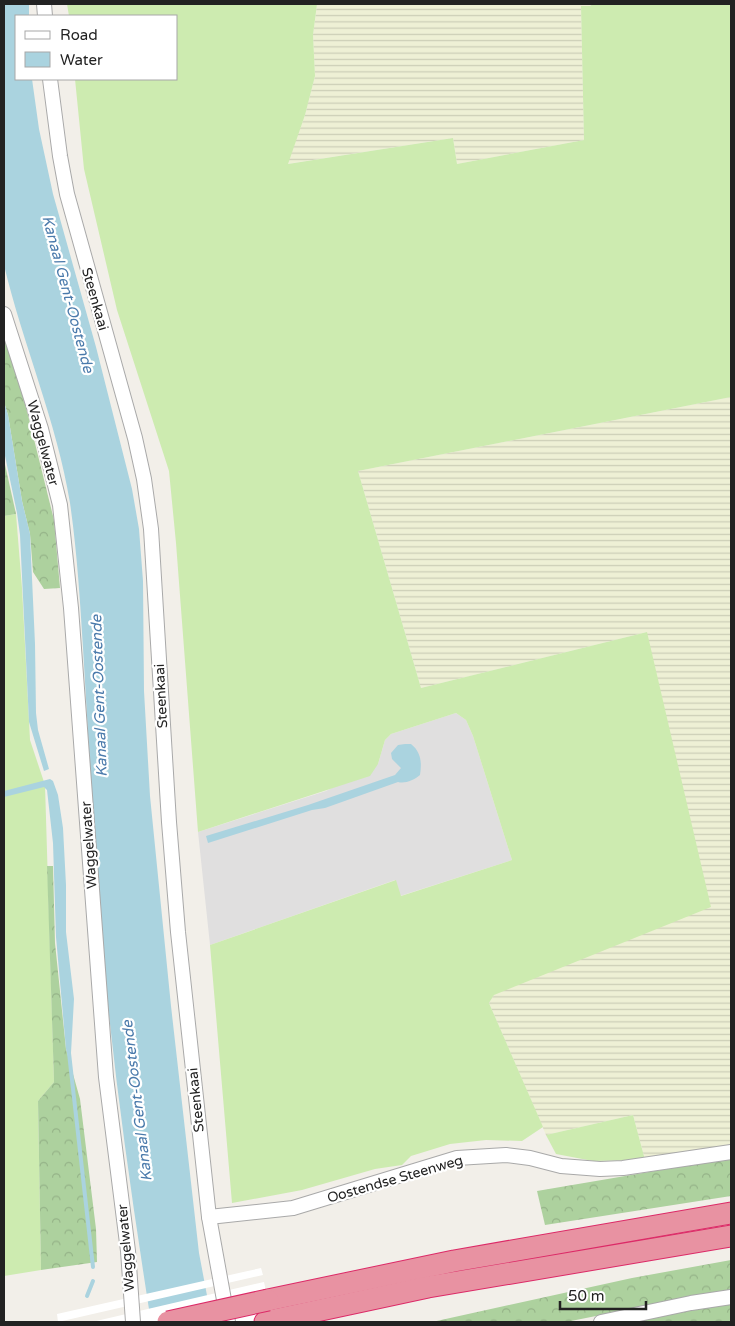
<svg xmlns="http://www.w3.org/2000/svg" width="735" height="1326" font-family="'Varela Round',sans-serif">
  <defs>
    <pattern id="farmland-rules" width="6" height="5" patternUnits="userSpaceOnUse" patternTransform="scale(1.25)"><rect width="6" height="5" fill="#eef0d5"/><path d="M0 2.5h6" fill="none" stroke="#ccceb7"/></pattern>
    <pattern id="forest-crowns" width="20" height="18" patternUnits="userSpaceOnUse" patternTransform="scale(1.25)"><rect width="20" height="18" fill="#add19e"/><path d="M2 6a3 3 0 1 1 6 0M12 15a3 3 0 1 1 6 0" fill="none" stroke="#95b388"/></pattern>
  </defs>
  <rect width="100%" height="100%" fill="#f2efe9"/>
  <!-- residential -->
  <path fill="#e0dfdf" d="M 456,713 L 466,720 L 473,736 L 512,860 L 400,896 L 395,880 L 210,945 L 198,832 L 326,791 L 378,764 L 385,740 L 391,734 Z"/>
  <!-- farmland -->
  <g fill="url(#farmland-rules)">
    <path d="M 317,4 L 593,4 L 590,6 L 581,7 L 584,140 L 457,164 L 453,138 L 287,164 L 305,115 L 315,76 L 313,35 Z"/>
    <path d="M 731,397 L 731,1147 L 645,1160 L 633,1115 L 546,1135 L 489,1003 L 494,995 L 647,632 L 421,688 L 358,471 Z"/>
  </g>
  <!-- grass -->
  <g fill="#cdebb0">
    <path d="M 67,4 L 317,4 L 313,35 L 315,76 L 305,115 L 288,164 L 453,138 L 457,164 L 584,140 L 581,6 L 590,6 L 593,4 L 731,4 L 731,397 L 358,471 L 421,688 L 647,632 L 711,907 L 494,995 L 489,1003 L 543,1127 L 522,1141 L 486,1140 L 450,1144 L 411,1156 L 402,1165 L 375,1169 L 302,1190 L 232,1203 L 210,945 L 396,880 L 401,896 L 512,860 L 473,736 L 466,720 L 456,713 L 391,734 L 385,740 L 378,764 L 370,776 L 198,832 L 176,543 L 169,471 L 117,310 L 84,169 L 75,79 L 176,79 L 176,16 L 69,16 Z"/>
    <path d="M 16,514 L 22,588 L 30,740 L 45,785 L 54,1082 L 38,1101 L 41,1270 L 4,1276 L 4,516 Z"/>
    <path d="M 633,1115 L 645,1160 L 593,1161 L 556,1154 L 546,1135 Z"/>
  </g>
  <!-- forest -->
  <g fill="url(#forest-crowns)">
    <path d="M 4,328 L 28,415 L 54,520 L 60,588 L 44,589 L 33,572 L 30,534 L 22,501 L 8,415 L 4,402 Z"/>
    <path d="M 4,460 L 16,514 L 4,516 Z"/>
    <path d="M 47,866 L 53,866 L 55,943 L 66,1049 L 80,1099 L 96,1229 L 97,1262 L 41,1270 L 38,1101 L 54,1082 Z"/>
    <path d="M 731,1158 L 731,1196 L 545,1225 L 537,1191 Z"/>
    <path d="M 731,1260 L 731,1292 L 671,1301 L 566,1322 L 432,1322 L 632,1278 Z"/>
    <path d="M 731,1301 L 731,1322 L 623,1322 Z"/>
  </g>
  <!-- water -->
  <g fill="#aad3df">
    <path d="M 4,4 L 29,4 L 29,16 L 16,16 L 16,79 L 32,79 L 39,129 L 53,194 L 96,347 L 132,489 L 139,529 L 143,581 L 144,691 L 150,796 L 171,1006 L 199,1253 L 212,1322 L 151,1322 C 128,1175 107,1028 97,879 C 91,802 88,725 83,648 C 80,600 77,551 70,503 C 57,422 23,345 4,265 Z"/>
    <path d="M 4,402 L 8,415 L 22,501 L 30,534 L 35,644 L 36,713 L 38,730 L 49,769 L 44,771 L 29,722 L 20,535 L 17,513 L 4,451 Z"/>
    <path d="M 405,744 L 411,744 C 421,752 422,762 420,775 C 414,780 405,784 398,782 L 325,808 L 312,810 L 208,843 L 206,836 L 308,805 L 395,775 L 401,768 L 392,759 L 391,753 L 398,745 Z"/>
    <path d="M 50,779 L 53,781 L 58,795 L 63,828 L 66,885 L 66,932 L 74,999 L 71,1053 L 67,1053 L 66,1049 L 56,937 L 53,843 L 47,790 L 44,787 L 4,797 L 4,791 Z"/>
  </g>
  <!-- pier -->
  <g fill="#fff">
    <path d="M 261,1268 L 263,1275 L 58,1322 L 57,1314 Z"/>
    <path d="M 264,1282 L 273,1322 L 92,1322 Z"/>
  </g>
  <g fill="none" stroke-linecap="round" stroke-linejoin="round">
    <!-- stream -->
    <g stroke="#aad3df" stroke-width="4">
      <path d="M 69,1053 L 93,1267"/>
      <path d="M 87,1296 L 93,1281"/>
    </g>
    <defs>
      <g id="minor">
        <path d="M 44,4 L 45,16"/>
        <path d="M 50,79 L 60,156 L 67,194 L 135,438 L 144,479 L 151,529 L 169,822 L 178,932 L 209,1217 L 228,1322"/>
        <path d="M 4,314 L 41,429 L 60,505 L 71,608 L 106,1077 L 128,1251 L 133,1322"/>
        <path d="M 209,1217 L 293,1208 L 457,1158 L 506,1155 L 530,1158 L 561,1166 L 600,1169 L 623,1168 L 731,1152"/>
        <path d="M 601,1322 L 691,1303 L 731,1297"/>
      </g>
      <g id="highway">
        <path d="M 268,1300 L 454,1261 L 731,1213"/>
        <path d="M 265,1322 L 428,1287 L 731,1236"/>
      </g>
    </defs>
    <!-- minor casing -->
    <use href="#minor" stroke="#a9a9a9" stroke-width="16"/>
    <!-- highway casing -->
    <use href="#highway" stroke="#dc2a67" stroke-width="23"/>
    <!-- minor -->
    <use href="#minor" stroke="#fff" stroke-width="14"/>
    <!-- highway -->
    <use href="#highway" stroke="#e892a2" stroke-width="21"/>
    <defs>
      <path id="highway-bridge" d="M 168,1322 L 268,1300"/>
    </defs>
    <!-- highway-bridge casing -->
    <use href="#highway-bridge" stroke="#dc2a67" stroke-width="23" stroke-linecap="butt"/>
    <!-- highway-bridge -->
    <use href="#highway-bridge" stroke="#e892a2" stroke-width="21"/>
  </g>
  <g text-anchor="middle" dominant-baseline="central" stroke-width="4.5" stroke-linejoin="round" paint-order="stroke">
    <!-- street labels -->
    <g font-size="14" fill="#222" stroke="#fff">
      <text transform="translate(95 299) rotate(74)">Steenkaai</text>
      <text transform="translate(43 443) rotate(75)">Waggelwater</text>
      <text transform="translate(161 696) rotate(-93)">Steenkaai</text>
      <text transform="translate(89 845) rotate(-94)">Waggelwater</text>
      <text transform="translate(196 1100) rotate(-96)">Steenkaai</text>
      <text transform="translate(395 1179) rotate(-16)">Oostendse Steenweg</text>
      <text transform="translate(126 1248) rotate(-95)">Waggelwater</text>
    </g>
    <!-- water labels -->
    <g font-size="15" font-style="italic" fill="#4a7aab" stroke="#fff">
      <text transform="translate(68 294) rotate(75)">Kanaal Gent-Oostende</text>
      <text transform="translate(99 696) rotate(-92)">Kanaal Gent-Oostende</text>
      <text transform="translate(137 1101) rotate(-97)">Kanaal Gent-Oostende</text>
    </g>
  </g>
  <!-- border -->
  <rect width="735" height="1326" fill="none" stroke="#222222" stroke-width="10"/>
  <!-- legend -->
  <rect x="15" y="15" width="162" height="65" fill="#ffffff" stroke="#a7a7a7"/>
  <rect x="25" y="31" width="25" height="8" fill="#ffffff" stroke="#a7a7a7"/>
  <text x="60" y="40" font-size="15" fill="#222222">Road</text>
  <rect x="25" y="52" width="25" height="15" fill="#aad3df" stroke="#a7a7a7"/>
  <text x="60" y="65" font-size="15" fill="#222222">Water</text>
  <!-- scale -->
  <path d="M560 1301v8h86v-8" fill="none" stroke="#222222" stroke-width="2.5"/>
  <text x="568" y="1301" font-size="15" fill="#222222" stroke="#ffffff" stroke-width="4" paint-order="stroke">50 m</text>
</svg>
